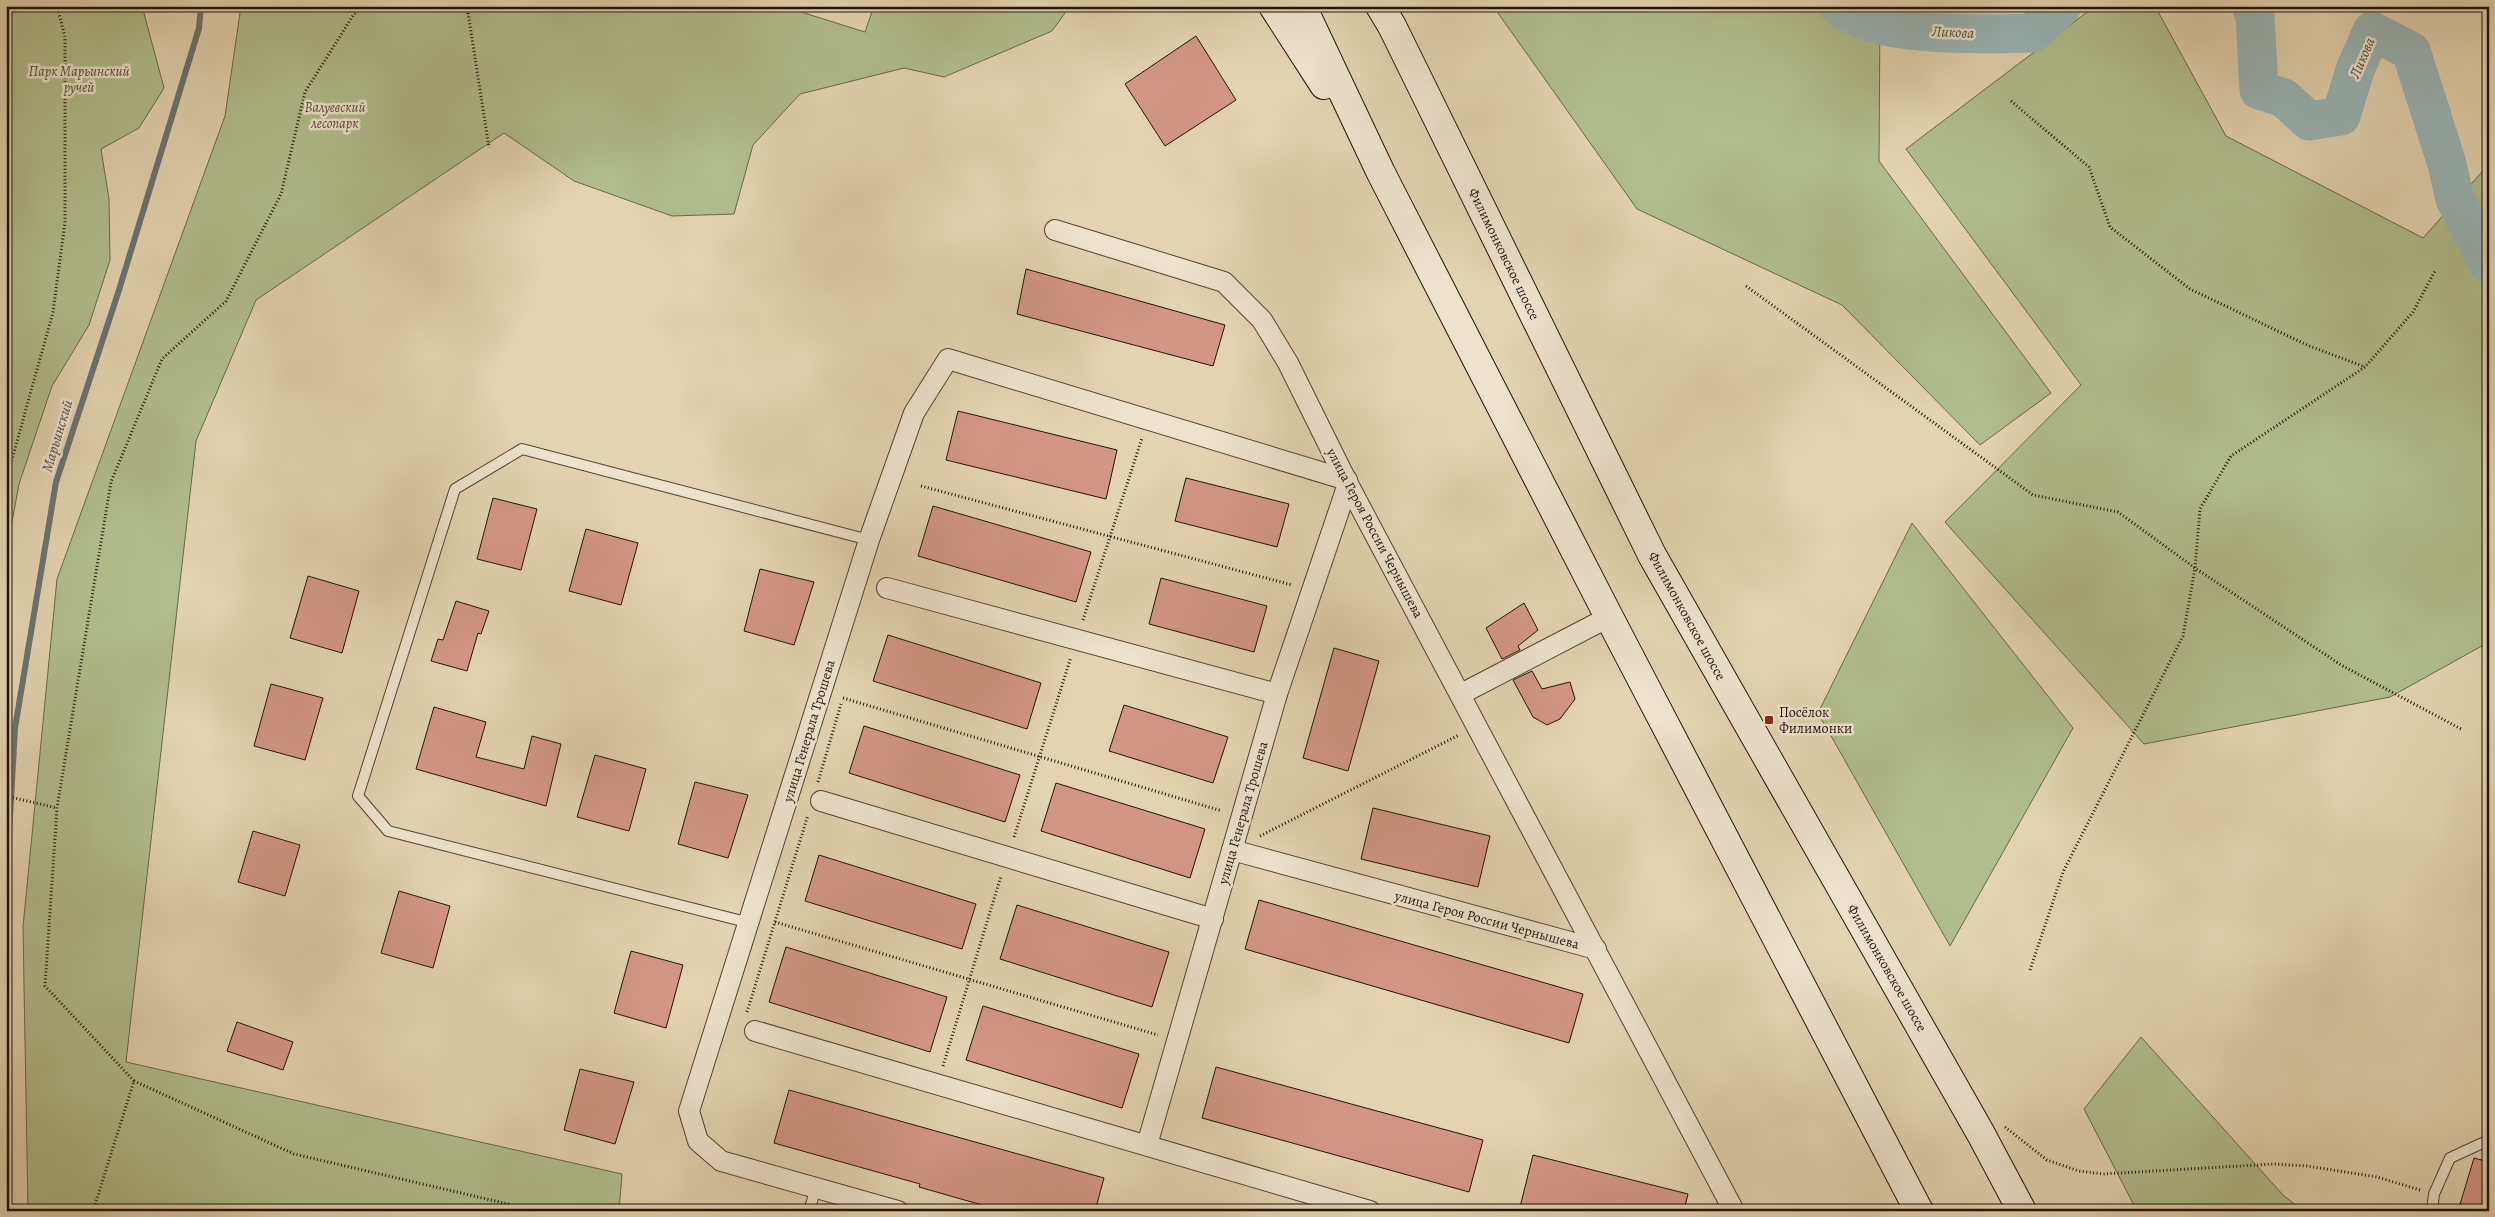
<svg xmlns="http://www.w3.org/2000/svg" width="2495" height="1217" font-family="Alegreya,serif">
  <rect width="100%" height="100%" fill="#e3d3b0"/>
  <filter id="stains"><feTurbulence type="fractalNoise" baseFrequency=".004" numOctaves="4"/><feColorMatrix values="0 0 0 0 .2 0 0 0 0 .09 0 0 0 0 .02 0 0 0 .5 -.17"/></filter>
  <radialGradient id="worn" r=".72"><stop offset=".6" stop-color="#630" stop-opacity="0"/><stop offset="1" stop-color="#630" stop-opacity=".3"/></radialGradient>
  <!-- green -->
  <g fill="#b1bd8d" stroke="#69684c">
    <path d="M 6,6 L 142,6 L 164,88 L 139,128 L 101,149 L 109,199 L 110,260 L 89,325 L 52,386 L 19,484 L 6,555 Z"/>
    <path d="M 241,6 L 782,6 L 865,32 L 874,6 L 1070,6 L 1052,31 L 944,77 L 904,68 L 800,94 L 753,145 L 734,214 L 672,216 L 574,181 L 504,133 L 256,300 L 196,441 L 126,1062 L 622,1174 L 619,1211 L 28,1211 L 23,927 L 57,579 L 225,116 Z"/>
    <path d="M 1493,6 L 1880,6 L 1879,161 L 2051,393 L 1980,445 L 1842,305 L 1637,209 Z"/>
    <path d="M 2095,6 L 2155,6 L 2226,136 L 2423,238 L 2489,164 L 2489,642 L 2390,697 L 2144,744 L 1945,522 L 2081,385 L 1906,149 Z"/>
    <path d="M 1912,523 L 2073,728 L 1950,946 L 1818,713 Z"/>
    <path d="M 2141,1037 L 2283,1195 L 2303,1211 L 2137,1211 L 2084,1109 Z"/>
  </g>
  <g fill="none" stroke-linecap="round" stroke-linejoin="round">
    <!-- stream -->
    <path stroke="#6a7472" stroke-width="6" d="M 6,888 L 15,728 L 56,482 L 119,290 L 199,28 L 201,6"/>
    <!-- river -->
    <g stroke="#9ab5b7" stroke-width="39">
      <path d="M 1838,6 C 1849,12 1860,20 1872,23 C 1919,36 1983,34 2032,33 L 2062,6"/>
      <path d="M 2251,6 L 2255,15 L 2259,90 L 2284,98 L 2309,121 L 2341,116 L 2355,70 L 2372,31 L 2411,51 L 2447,164 L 2455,199 L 2489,265"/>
    </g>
  </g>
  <!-- building -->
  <g fill="#d39685" stroke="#21130b">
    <path d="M 1196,36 L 1236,100 L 1165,146 L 1125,84 Z"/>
    <path d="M 1026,269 L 1225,325 L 1213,366 L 1017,314 Z"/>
    <path d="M 958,411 L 1117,450 L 1106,499 L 946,460 Z"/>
    <path d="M 1186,478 L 1289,504 L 1277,547 L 1175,521 Z"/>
    <path d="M 493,498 L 537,509 L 521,570 L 477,559 Z"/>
    <path d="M 933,506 L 1091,552 L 1076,602 L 918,556 Z"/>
    <path d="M 586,529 L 638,543 L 621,605 L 569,591 Z"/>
    <path d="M 760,569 L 814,582 L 794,645 L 744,631 Z"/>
    <path d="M 308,576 L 359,591 L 342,653 L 290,638 Z"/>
    <path d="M 1161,578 L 1267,606 L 1254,652 L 1149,624 Z"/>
    <path d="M 456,601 L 489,611 L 481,634 L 478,633 L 467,671 L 431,661 L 438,639 L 443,640 Z"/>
    <path d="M 1524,603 L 1538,630 L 1518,646 L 1520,650 L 1502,659 L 1486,628 Z"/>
    <path d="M 888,635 L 1041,683 L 1027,729 L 873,681 Z"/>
    <path d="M 1334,648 L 1379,661 L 1348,771 L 1303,758 Z"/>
    <path d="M 1532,671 L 1542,689 L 1570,682 L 1575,699 L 1560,719 L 1547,725 L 1533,717 L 1513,680 Z"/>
    <path d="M 271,684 L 323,698 L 305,760 L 254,746 Z"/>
    <path d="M 1124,705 L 1228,737 L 1213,783 L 1109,751 Z"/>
    <path d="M 434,707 L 486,722 L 476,757 L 524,769 L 532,736 L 561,744 L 546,806 L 416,769 Z"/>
    <path d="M 864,726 L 1020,775 L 1005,822 L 849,773 Z"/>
    <path d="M 595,755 L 646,769 L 629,831 L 577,817 Z"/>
    <path d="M 695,782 L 748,795 L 728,858 L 678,844 Z"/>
    <path d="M 1056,783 L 1205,829 L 1190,878 L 1041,831 Z"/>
    <path d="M 1373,808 L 1490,836 L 1478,887 L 1361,859 Z"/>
    <path d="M 253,831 L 300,845 L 285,896 L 238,882 Z"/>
    <path d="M 819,855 L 976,904 L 962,949 L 805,901 Z"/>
    <path d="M 399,891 L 450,906 L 433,968 L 381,953 Z"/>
    <path d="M 1259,900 L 1583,994 L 1569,1043 L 1245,949 Z"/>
    <path d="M 1017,905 L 1169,952 L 1152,1007 L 1000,959 Z"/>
    <path d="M 786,947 L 947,997 L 930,1052 L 769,1002 Z"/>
    <path d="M 631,951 L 683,965 L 666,1028 L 614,1013 Z"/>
    <path d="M 983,1006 L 1139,1054 L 1122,1108 L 966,1060 Z"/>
    <path d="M 237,1022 L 293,1042 L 283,1070 L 227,1051 Z"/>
    <path d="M 1216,1067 L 1483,1140 L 1469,1192 L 1202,1118 Z"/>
    <path d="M 580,1069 L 634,1082 L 615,1144 L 564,1130 Z"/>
    <path d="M 789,1090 L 1104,1178 L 1095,1211 L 1003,1211 L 919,1187 L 920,1184 L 774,1143 Z"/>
    <path d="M 1533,1155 L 1688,1194 L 1684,1211 L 1519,1211 Z"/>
    <path d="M 2474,1158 L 2489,1162 L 2489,1211 L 2458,1211 Z"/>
  </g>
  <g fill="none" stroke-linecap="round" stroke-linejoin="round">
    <defs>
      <g id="lane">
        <path d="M 750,923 L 388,831 L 358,796 L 455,489 L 522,449 L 869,540"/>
        <path d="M 809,1211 L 816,1188"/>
        <path d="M 2432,1211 L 2434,1194 L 2450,1158 L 2489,1140"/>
      </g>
      <g id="street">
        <path d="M 1055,230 L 1224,282 L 1262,320 L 1288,363 L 1348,484 L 1734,1211"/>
        <path d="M 887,588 L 1277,694"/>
        <path d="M 1461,694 L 1609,617"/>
        <path d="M 821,801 L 1213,919"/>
        <path d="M 1232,850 L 1596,949"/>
        <path d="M 755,1031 L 1370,1211"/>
        <path d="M 1147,1145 L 1277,694 L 1348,484"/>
        <path d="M 898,1211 L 721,1161 L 698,1141 L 689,1111 L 869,540 L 914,413 L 948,359 L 1347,480"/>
      </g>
      <g id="secondary">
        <path d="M 1273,6 L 1324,85"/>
        <path d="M 1302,6 L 1381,173 L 1609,617 L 1919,1211"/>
        <path d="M 1380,6 L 1392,26 L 1652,555 L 1981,1134 L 2022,1211"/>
      </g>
    </defs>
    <!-- lane casing -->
    <use href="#lane" stroke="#524334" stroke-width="12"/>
    <!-- street casing -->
    <use href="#street" stroke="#524334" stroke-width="22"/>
    <!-- secondary casing -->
    <use href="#secondary" stroke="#21130b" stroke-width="30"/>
    <!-- path -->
    <g stroke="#21130b" stroke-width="3" stroke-dasharray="1 2.5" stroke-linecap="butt">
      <path d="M 467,6 L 489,148"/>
      <path d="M 2011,101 L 2089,167 L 2110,227 L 2190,289 L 2307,345 L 2365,367"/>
      <path d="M 1746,286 L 2033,495 L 2118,512 L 2195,568 L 2341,665 L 2463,730"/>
      <path d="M 6,481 L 53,312 L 65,222 L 65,37 L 57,6"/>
      <path d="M 921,486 L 1292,585"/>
      <path d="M 1083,620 L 1142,438"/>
      <path d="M 843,698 L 1222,811"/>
      <path d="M 818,782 L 841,704"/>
      <path d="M 6,796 L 57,808"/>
      <path d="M 1260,836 L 1459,735"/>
      <path d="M 1014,837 L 1071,657"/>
      <path d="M 775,922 L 1158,1035"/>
      <path d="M 2030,970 L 2063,872 L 2183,636 L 2195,568 L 2200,509 L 2231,456 L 2365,367 L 2413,312 L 2435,271"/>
      <path d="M 747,1012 L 808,815"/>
      <path d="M 943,1066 L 1001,876"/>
      <path d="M 134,1081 L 294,1154 L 508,1204 L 516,1211"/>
      <path d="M 2005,1127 L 2047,1160 L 2079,1171 L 2103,1174 L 2274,1164 L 2307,1166 L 2377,1177 L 2420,1190"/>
      <path d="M 93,1211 L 134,1081 L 45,986 L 57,808 L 111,482 L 162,359 L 226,301 L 281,194 L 305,92 L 354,14 L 363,6"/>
    </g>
    <!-- lane -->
    <use href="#lane" stroke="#ede2cc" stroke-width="10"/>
    <!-- street -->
    <use href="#street" stroke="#ede2cc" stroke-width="20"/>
    <!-- secondary -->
    <use href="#secondary" stroke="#ede2cc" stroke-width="28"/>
  </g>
  <!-- markers -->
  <rect fill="#8f2418" stroke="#ede2cc" stroke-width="2" x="1764" y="715" width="10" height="10" rx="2.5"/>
  <g text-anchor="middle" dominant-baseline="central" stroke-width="5" stroke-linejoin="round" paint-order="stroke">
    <!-- park labels -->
    <g font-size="14" font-style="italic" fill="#534e38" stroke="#ede2cc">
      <text x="79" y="71">Парк Марьинский<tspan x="79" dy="16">ручей</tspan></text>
      <text x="335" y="107">Валуевский<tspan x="335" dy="16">лесопарк</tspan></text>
    </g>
    <!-- street labels -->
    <g font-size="14" fill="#21130b" stroke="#ede2cc">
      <text transform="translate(1504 254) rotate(64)">Филимонковское шоссе</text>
      <text transform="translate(1375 533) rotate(62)">улица Героя России Чернышева</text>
      <text transform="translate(1687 616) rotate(61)">Филимонковское шоссе</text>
      <text transform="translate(809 731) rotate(-73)">улица Генерала Трошева</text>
      <text transform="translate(1243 813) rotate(-74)">улица Генерала Трошева</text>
      <text transform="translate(1487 920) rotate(15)">улица Героя России Чернышева</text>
      <text transform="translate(1887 968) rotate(60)">Филимонковское шоссе</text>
    </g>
    <!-- poi labels -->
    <g font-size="14" fill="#21130b" stroke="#ede2cc" text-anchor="start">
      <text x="1779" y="712">Посёлок<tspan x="1779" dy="16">Филимонки</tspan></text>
    </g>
    <!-- water labels -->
    <g font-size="15" font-style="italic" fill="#4b4c47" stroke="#ede2cc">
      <text transform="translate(1953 32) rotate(3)">Ликова</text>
      <text transform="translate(2362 58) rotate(-67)">Ликова</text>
      <text transform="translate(57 436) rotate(-73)">Марьинский</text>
    </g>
  </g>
  <!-- margin -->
  <rect width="2495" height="1217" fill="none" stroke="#e3d3b0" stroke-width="25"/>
  <rect x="8" y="8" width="2480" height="1202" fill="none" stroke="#21130b" stroke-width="2.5"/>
  <rect x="12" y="12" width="2470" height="1192" fill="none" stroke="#21130b"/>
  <rect width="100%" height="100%" filter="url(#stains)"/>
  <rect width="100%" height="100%" fill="url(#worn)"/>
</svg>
